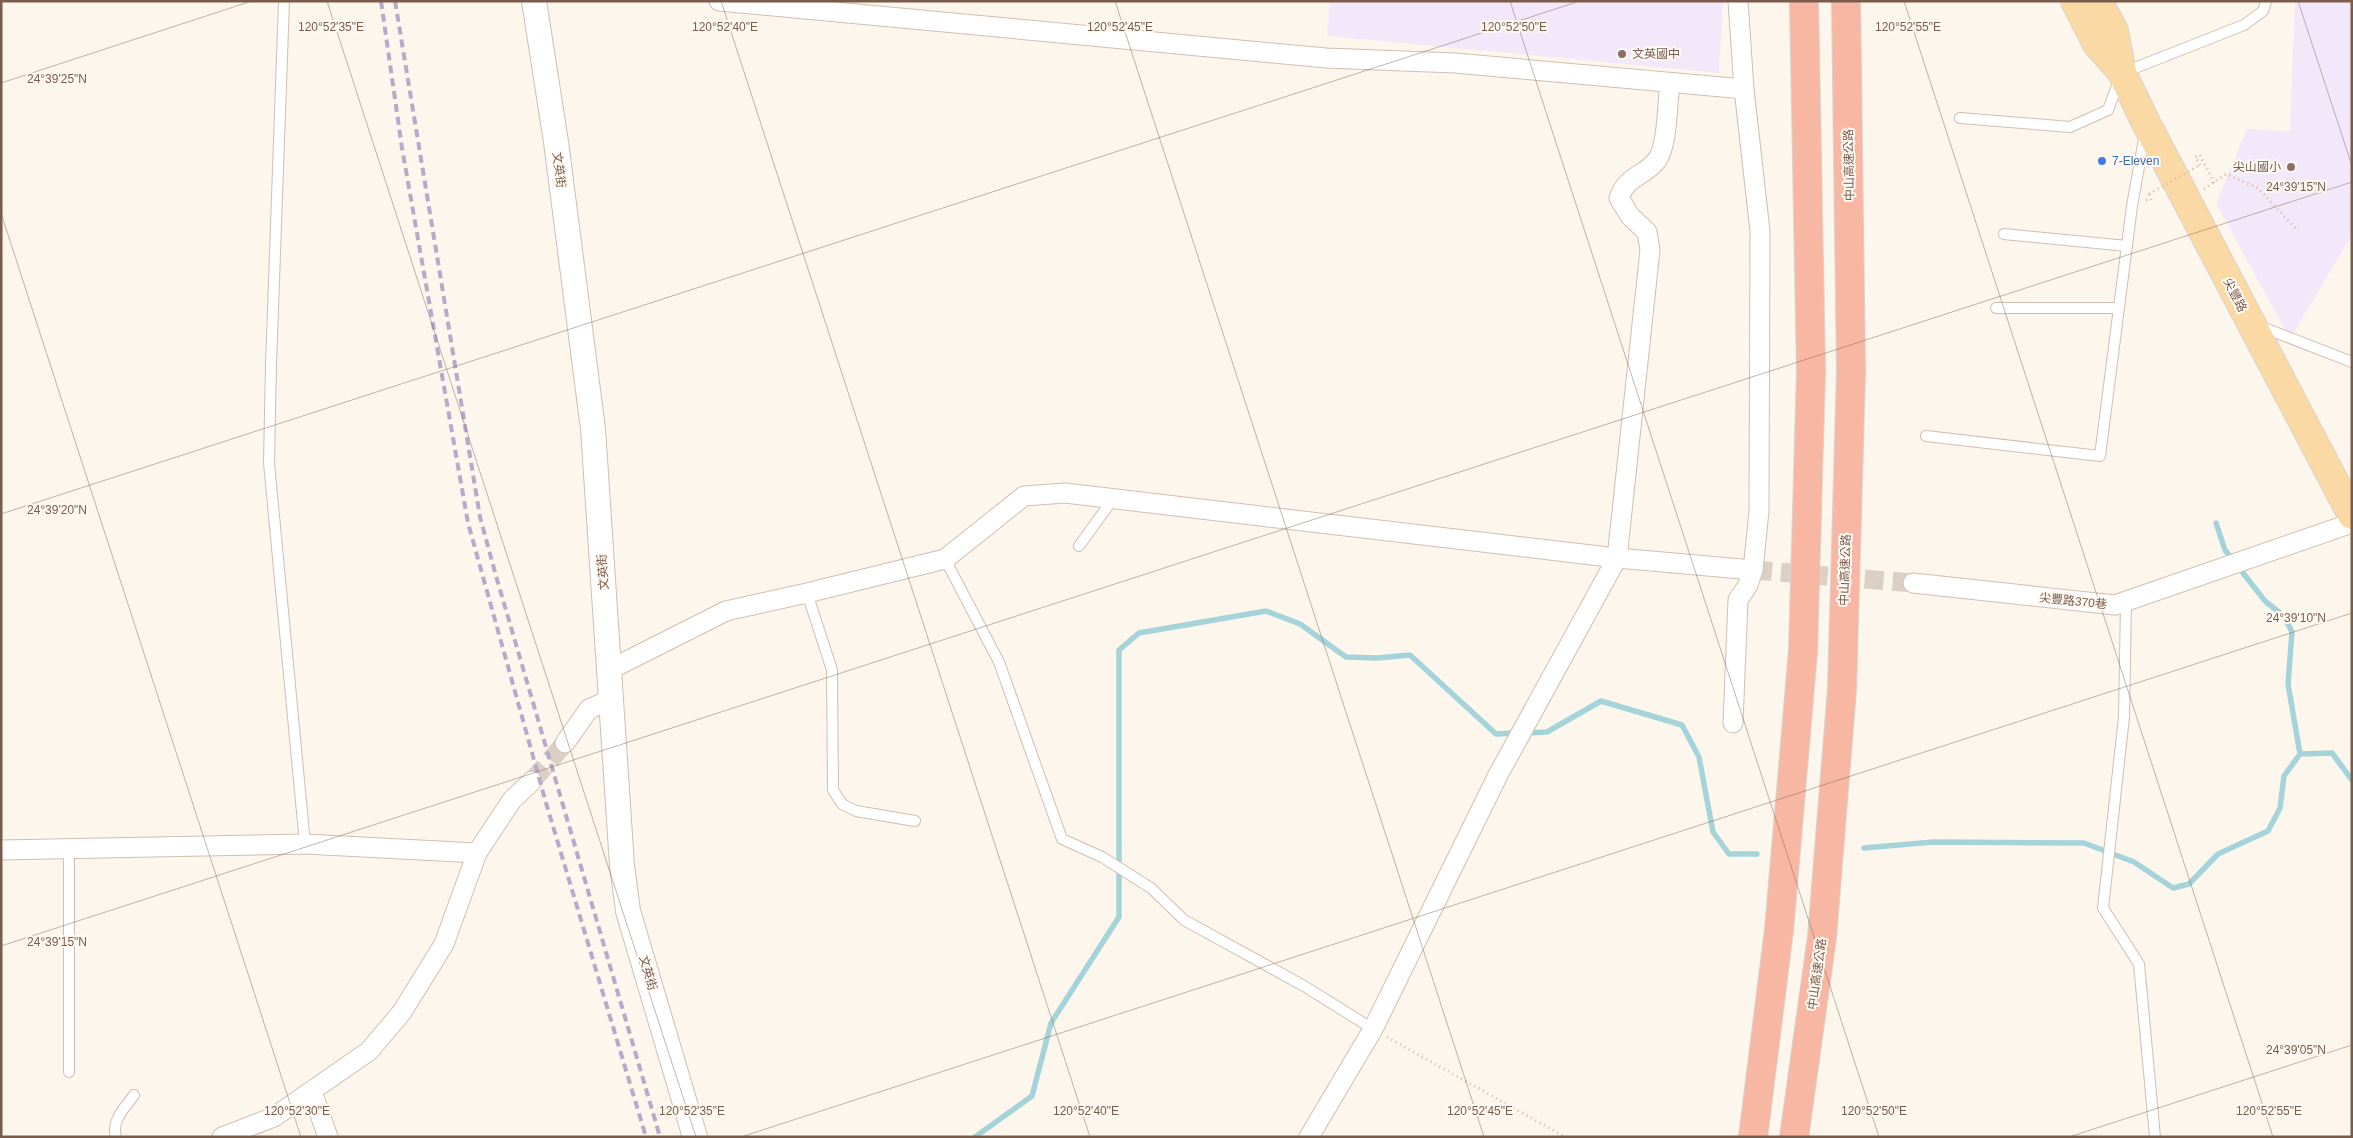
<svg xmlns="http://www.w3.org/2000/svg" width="2353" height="1138" font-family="Arial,'Noto Sans TC',sans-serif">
  <rect width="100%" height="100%" fill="#fdf6ec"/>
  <!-- education -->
  <g fill="#f3e8fa">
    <path d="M 1330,1 L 1723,1 L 1719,73 L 1327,36 Z"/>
    <path d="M 2295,1 L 2352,1 L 2352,235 L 2290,339 L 2216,203 L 2247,129 L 2290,131 Z"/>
  </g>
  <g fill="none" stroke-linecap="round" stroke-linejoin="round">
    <!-- stream -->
    <g stroke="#a5d3da" stroke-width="5.5">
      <path d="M 1526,733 L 1547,732 L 1601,701 L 1682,725 L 1699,757 L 1713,832 L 1729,854 L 1757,854"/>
      <path d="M 2300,754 L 2332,753 L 2352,780"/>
      <path d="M 1864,848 L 1933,842 L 2084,843 L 2134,862 L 2173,888 L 2189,884 L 2218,854 L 2268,831 L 2280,808 L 2284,776 L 2300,754 L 2288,684 L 2292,632 L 2284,616 L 2265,601 L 2225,550 L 2216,523"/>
      <path d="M 975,1137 L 1032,1096 L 1051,1023 L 1119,917 L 1119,650 L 1139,633 L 1266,611 L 1300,624 L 1346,657 L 1377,658 L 1410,655 L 1496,734 L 1516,733"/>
    </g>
    <!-- minor-tunnel -->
    <g stroke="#dcd0c4" stroke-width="19" stroke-dasharray="19 9" stroke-linecap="butt">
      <path d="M 1753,570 L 1913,583"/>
      <path d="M 532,781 L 565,743"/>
    </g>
    <defs>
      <g id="service">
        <path d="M 284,1 L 271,365 L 269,463 L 305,844"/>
        <path d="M 1960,118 L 2070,127 L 2108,110 L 2122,73 L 2244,25 L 2263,11 L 2266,1"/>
        <path d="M 2004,234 L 2127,246"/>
        <path d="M 1996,308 L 2119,308"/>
        <path d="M 2259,326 L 2352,362"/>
        <path d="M 1926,436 L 2100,456 L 2132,206 L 2145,133"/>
        <path d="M 1079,546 L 1113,499"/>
        <path d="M 945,559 L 999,662 L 1062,839 L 1102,857 L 1151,888 L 1184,920 L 1304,986 L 1373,1029"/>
        <path d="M 807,593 L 832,670 L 833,790 L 842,804 L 856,811 L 915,821"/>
        <path d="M 2126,602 L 2124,717 L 2103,908 L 2139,964 L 2155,1137"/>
        <path d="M 69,849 L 69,1072"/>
        <path d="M 116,1137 C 111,1120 125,1108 134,1095"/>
      </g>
      <g id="minor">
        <path d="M 719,1 L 1326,58 L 1455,63 L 1744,89"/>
        <path d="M 1913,583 L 2115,605 L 2352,523"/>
        <path d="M 609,670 L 726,611 L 807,593 L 945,559 L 1024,496 L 1065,493 L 1617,558 L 1753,570"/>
        <path d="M 1733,723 L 1738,600 L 1748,585 L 1753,570 L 1759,511 L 1760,231 L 1744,89 L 1738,1"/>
        <path d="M 565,743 L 589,709 L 612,699"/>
        <path d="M 1,850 L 305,844 L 477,853"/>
        <path d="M 312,1092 L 328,1137"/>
        <path d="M 222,1137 L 274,1117 L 369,1051 L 402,1012 L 444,944 L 477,853 L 512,800 L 532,781"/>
        <path d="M 1309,1137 L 1373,1029 L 1498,775 L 1617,558 L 1650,250 L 1647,232 L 1630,216 L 1619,198 C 1627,175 1644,177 1657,160 C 1668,145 1667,103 1670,83"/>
      </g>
      <path id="tertiary" d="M 534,1 L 556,142 L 593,429 L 622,865 L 628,911 L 695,1137"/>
      <g id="primary">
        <path d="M 2075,1 L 2097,44 L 2122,72"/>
        <path d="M 2098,1 L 2114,31 L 2122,73 L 2146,123 L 2352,515"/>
      </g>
      <g id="motorway">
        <path d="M 1753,1137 L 1779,930 L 1803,651 L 1811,371 L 1804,1"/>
        <path d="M 1794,1137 L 1822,937 L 1842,689 L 1851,372 L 1846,1"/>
      </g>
    </defs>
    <!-- service casing -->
    <use href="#service" stroke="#d1beb0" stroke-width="12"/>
    <!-- minor casing -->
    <use href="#minor" stroke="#d1beb0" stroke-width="21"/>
    <!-- tertiary casing -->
    <use href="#tertiary" stroke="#d1beb0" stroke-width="26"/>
    <!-- primary casing -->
    <use href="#primary" stroke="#dad1cd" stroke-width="30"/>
    <!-- motorway casing -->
    <use href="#motorway" stroke="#dad1cd" stroke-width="30"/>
    <!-- path -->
    <g stroke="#d9b8a5" stroke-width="3" stroke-dasharray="1 4" stroke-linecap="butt">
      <path d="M 2200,165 L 2195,157 L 2200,155 L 2214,183"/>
      <path d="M 2204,189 L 2226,174 L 2258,188 L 2298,231"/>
      <path d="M 2146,200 L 2151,200 L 2149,194"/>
      <path d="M 1387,1037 L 1565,1137"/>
    </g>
    <!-- service -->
    <use href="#service" stroke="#fff" stroke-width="10"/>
    <!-- minor -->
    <use href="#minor" stroke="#fff" stroke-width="19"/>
    <!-- tertiary -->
    <use href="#tertiary" stroke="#fff" stroke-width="24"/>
    <!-- primary -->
    <use href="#primary" stroke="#fbd9a5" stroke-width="28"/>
    <!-- motorway -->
    <use href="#motorway" stroke="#f7b7a3" stroke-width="28"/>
    <!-- rail -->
    <g stroke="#b9a8c9" stroke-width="4" stroke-dasharray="8 5" stroke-linecap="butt">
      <path d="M 381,1 L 402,148 L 468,523 L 546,803 L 646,1137"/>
      <path d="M 395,1 L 480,517 L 496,576 L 660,1137"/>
    </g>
    <!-- path-bridge -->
    <path stroke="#d9b8a5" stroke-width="3" stroke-dasharray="1 4" stroke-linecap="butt" d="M 2149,194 L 2200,165"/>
  </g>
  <!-- ticks -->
  <path fill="none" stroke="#7a5c4d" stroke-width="1" stroke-opacity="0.45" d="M 327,1 L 696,1137M 721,1 L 1090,1137M 1115,1 L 1484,1137M 1510,1 L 1879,1137M 1904,1 L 2273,1137M 2298,1 L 2352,166M 1,83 L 252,1M 1,213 L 301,1137M 1,514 L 1580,1M 1,946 L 2352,182M 741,1137 L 2352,613M 2069,1137 L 2352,1045"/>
  <!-- markers -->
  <g fill="#8d6e63" stroke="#fffaf3" stroke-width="2">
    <circle cx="1622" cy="54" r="5"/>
    <circle cx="2291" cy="167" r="5"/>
  </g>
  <circle fill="#3f7fe0" stroke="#fffaf3" stroke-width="2" cx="2102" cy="161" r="5"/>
  <g text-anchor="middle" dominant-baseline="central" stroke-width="4" stroke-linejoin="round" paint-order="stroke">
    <!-- education labels -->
    <g font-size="12" fill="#785e54" stroke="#fffaf3" text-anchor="start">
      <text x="1632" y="54">文英國中</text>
      <text x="2281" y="167" text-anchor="end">尖山國小</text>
    </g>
    <!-- shop labels -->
    <g font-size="12" fill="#366cbe" stroke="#fffaf3" text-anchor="start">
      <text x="2112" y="161">7-Eleven</text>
    </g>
    <!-- street labels -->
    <g font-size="12" fill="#7a5c4d" stroke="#fffaf3">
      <text transform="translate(1849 165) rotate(-91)">中山高速公路</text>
      <text transform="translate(559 170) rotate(83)">文英街</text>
      <text transform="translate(2235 295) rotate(63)">尖豐路</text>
      <text transform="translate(1845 570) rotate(-88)">中山高速公路</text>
      <text transform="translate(603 572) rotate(-94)">文英街</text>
      <text transform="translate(2073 601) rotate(6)">尖豐路370巷</text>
      <text transform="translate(648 973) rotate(74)">文英街</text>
      <text transform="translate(1817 974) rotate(-82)">中山高速公路</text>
    </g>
  </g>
  <g font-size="12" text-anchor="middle" fill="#7a5c4d" stroke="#fffaf3" stroke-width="4" stroke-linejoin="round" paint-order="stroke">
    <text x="331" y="31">120°52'35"E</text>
    <text x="725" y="31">120°52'40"E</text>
    <text x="1120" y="31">120°52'45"E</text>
    <text x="1514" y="31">120°52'50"E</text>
    <text x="1908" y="31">120°52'55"E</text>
    <text x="57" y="83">24°39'25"N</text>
    <text x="2296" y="191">24°39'15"N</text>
    <text x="57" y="514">24°39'20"N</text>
    <text x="2296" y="622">24°39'10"N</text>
    <text x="57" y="946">24°39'15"N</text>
    <text x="2296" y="1054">24°39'05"N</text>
    <text x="297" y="1115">120°52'30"E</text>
    <text x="692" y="1115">120°52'35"E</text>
    <text x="1086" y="1115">120°52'40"E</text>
    <text x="1480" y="1115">120°52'45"E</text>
    <text x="1874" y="1115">120°52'50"E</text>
    <text x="2269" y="1115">120°52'55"E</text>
  </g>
  <!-- border -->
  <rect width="2353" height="1138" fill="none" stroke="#7a5c4d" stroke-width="5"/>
</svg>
